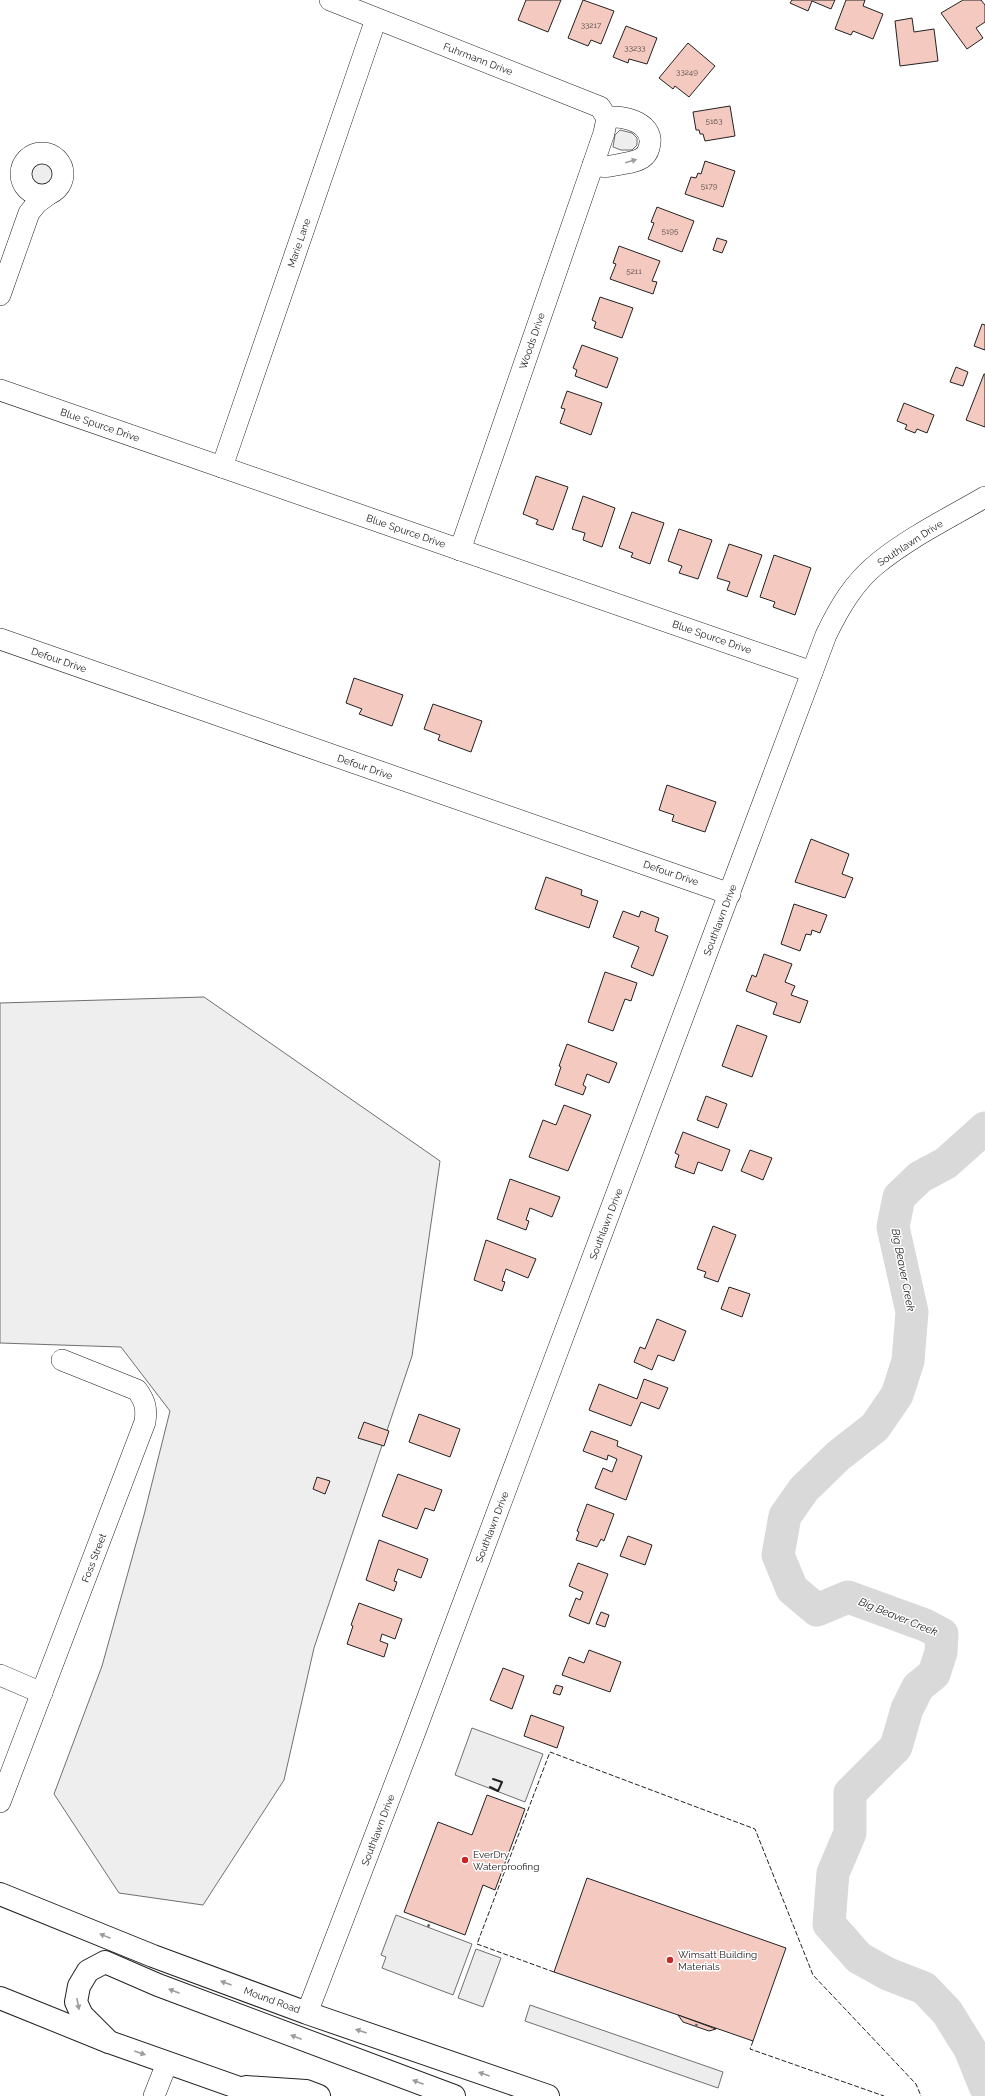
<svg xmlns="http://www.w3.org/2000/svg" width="985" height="2096" font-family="Raleway,sans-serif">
  <rect width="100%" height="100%" fill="#fff"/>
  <!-- green -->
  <g fill="#eee" stroke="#6f6f6f">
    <path d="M 620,130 L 632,133 L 637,138 L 637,145 L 632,150 L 621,150 L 613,147 L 615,135 Z"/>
    <circle cx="42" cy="174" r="10"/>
    <path d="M 204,997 L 440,1161 L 412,1356 L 314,1648 L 284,1780 L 203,1905 L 119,1893 L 54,1794 L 102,1666 L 144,1515 L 170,1411 L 121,1347 L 0,1343 L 0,1003 Z"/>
  </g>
  <!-- parking -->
  <g fill="#ededed" stroke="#6f6f6f">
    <path d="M 472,1728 L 543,1754 L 525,1802 L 455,1775 Z"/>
    <path d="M 396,1915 L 472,1944 L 453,1995 L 382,1968 L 386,1957 L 381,1955 Z"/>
    <path d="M 476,1949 L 501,1958 L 483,2007 L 458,1998 Z"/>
    <path d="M 530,2005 L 723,2072 L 718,2088 L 525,2021 Z"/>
  </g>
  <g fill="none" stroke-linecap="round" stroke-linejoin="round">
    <!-- river -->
    <path stroke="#d9d9d9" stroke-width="33" d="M 985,1128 L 946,1163 L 920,1177 L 899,1197 L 893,1227 L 912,1312 L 908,1361 L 897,1395 L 875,1427 L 838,1456 L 804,1489 L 785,1516 L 778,1555 L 792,1589 L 817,1610 L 848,1597 L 925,1625 L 942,1634 L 941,1652 L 934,1674 L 918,1687 L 907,1709 L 896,1747 L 850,1793 L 850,1833 L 833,1873 L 829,1924 L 859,1958 L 888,1974 L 924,1988 L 947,2012 L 970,2049 L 985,2086"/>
  </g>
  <!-- building -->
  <g fill="#f3c9c0" stroke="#222">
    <path d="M 526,0 L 561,0 L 548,32 L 518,20 Z"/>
    <path d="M 583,0 L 614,11 L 601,44 L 591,40 L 588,46 L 568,38 Z"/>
    <path d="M 792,0 L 835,0 L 831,9 L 812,1 L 808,11 L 790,3 Z"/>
    <path d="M 846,0 L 865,0 L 863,6 L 883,14 L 873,39 L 853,31 L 851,35 L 835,29 Z"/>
    <path d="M 963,0 L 981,0 L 985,5 L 985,22 L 976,28 L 983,38 L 967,49 L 941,13 Z"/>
    <path d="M 912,18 L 914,32 L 934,29 L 938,61 L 900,66 L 895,21 Z"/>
    <path d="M 626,26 L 657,38 L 647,64 L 629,59 L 628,63 L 613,57 Z"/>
    <path d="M 688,43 L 715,66 L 689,97 L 675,86 L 673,89 L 659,78 Z"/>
    <path d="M 730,106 L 735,136 L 705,141 L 703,134 L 700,134 L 699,130 L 696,130 L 693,112 Z"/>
    <path d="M 705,161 L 735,171 L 723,207 L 685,194 L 691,177 L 696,178 L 698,173 L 701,174 Z"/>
    <path d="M 657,207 L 694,221 L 682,252 L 648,239 L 654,223 L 651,222 Z"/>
    <path d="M 717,238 L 727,241 L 722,253 L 713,250 Z"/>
    <path d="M 619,246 L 660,261 L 652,281 L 657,282 L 653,294 L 610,279 L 616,264 L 613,263 Z"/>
    <path d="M 600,297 L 633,308 L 622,338 L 594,328 L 596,322 L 592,320 Z"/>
    <path d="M 982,324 L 985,325 L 985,350 L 974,346 Z"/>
    <path d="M 582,345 L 618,358 L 607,388 L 575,376 L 577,370 L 573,368 Z"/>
    <path d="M 956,367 L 968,372 L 963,386 L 950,382 Z"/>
    <path d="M 984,374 L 985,374 L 985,427 L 966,420 Z"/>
    <path d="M 567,391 L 602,403 L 591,435 L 560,423 L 565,409 L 561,408 Z"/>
    <path d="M 904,403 L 934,415 L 927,433 L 917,429 L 915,433 L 905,429 L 907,425 L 897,421 Z"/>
    <path d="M 536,476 L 568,487 L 553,530 L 536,524 L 538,520 L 523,514 Z"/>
    <path d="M 583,496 L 615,508 L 602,547 L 583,540 L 585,533 L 572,529 Z"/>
    <path d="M 632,512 L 664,523 L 650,564 L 631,557 L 633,553 L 619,548 Z"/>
    <path d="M 679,529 L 712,540 L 698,579 L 679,573 L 682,566 L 668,561 Z"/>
    <path d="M 729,544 L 762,555 L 747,597 L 727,590 L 730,582 L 717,578 Z"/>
    <path d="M 774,555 L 811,568 L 795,615 L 773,607 L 775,602 L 760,597 Z"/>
    <path d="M 354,678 L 403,695 L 392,726 L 359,714 L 362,709 L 346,703 Z"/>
    <path d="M 433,704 L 482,721 L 471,752 L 438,740 L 440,735 L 424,729 Z"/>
    <path d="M 667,785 L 716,802 L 705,832 L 672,821 L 674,815 L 659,810 Z"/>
    <path d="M 811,839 L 849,854 L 842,874 L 853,878 L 845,898 L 795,882 Z"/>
    <path d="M 546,877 L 582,890 L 581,895 L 598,901 L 589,928 L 535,909 Z"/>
    <path d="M 794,904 L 827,915 L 820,933 L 812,930 L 811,935 L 806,934 L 800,951 L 781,944 Z"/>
    <path d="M 623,911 L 639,917 L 641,911 L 659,918 L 655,931 L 668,936 L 653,976 L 631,967 L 639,947 L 613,937 Z"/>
    <path d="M 764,954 L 792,964 L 785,982 L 795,986 L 791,995 L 808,1001 L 800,1023 L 773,1014 L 777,1003 L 746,991 L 752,975 L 756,977 Z"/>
    <path d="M 605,972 L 637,983 L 631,1001 L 625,999 L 613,1031 L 588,1022 Z"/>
    <path d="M 737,1025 L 767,1036 L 752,1077 L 722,1066 Z"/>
    <path d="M 567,1044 L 617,1063 L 609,1083 L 587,1074 L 583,1085 L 586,1087 L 583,1095 L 555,1085 L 561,1067 L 559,1066 Z"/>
    <path d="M 706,1096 L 727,1104 L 718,1128 L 697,1120 Z"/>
    <path d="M 564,1105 L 591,1115 L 568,1171 L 529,1157 L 543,1120 L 556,1125 Z"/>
    <path d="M 683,1132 L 730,1150 L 722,1171 L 698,1162 L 694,1174 L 675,1167 L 679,1155 L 675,1153 Z"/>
    <path d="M 750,1150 L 772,1158 L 763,1180 L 741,1171 Z"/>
    <path d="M 510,1179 L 560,1197 L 552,1217 L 530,1208 L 526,1220 L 529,1221 L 526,1230 L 497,1219 Z"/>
    <path d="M 713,1226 L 736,1235 L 718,1282 L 704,1277 L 706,1272 L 697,1269 Z"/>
    <path d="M 486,1240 L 536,1259 L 528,1278 L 506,1269 L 502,1281 L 505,1282 L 502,1291 L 474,1280 Z"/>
    <path d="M 729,1287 L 750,1294 L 742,1317 L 721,1309 Z"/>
    <path d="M 657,1319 L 686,1331 L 674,1361 L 658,1355 L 652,1370 L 634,1362 L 640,1347 L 645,1349 Z"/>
    <path d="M 644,1379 L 668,1388 L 659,1409 L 641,1402 L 631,1426 L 589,1410 L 599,1384 L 637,1399 Z"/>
    <path d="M 419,1414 L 460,1429 L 450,1457 L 409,1442 Z"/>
    <path d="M 364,1422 L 389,1431 L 384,1446 L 358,1438 Z"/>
    <path d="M 591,1431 L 618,1441 L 617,1446 L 642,1456 L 626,1500 L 595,1488 L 603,1468 L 612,1472 L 617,1459 L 608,1455 L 607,1460 L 583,1451 Z"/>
    <path d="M 398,1474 L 442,1490 L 434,1511 L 425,1508 L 417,1529 L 382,1516 Z"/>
    <path d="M 317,1477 L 330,1481 L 325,1494 L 313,1489 Z"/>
    <path d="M 587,1504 L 614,1514 L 604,1541 L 601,1539 L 597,1547 L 576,1540 L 579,1532 L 577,1531 Z"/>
    <path d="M 628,1536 L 652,1545 L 645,1565 L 620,1556 Z"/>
    <path d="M 379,1540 L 428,1559 L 421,1578 L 398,1569 L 394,1581 L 397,1582 L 394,1591 L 366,1580 Z"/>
    <path d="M 578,1563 L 608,1574 L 589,1624 L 569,1616 L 576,1598 L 580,1600 L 583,1592 L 569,1586 Z"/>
    <path d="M 359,1603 L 402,1619 L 395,1639 L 382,1634 L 380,1641 L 388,1644 L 384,1657 L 347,1644 L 353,1626 L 351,1625 Z"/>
    <path d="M 601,1612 L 609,1615 L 605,1627 L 596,1624 Z"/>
    <path d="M 589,1650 L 621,1662 L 610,1692 L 562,1675 L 569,1657 L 584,1663 Z"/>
    <path d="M 503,1668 L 524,1676 L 512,1709 L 490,1700 Z"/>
    <path d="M 556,1685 L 563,1687 L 560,1695 L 553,1693 Z"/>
    <path d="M 531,1715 L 564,1727 L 557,1748 L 524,1736 Z"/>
    <path d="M 487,1795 L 525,1809 L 495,1890 L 483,1885 L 465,1935 L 404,1912 L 438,1822 L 472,1835 Z"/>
    <path d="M 587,1878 L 786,1948 L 753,2041 L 554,1972 Z"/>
    <path d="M 678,2015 L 716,2029 L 709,2031 L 683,2022 Z"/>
  </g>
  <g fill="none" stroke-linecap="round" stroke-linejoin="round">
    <defs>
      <g id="minor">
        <path d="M 330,0 L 600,107 L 607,118 L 604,133 L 460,550"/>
        <circle cx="42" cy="174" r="21"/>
        <path d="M 593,165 C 603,168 611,166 621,164 C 627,163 636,162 642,158 C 645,156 648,152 649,148 C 657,124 624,114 607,118"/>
        <path d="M 0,295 L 29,213 L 37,203 L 49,194"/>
        <path d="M 0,390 L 812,672"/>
        <path d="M 222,467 L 376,19"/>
        <path d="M 0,639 L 730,894"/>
        <path d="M 0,1675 L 42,1693"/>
        <path d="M 0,1802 L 145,1422 C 147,1408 145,1401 137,1390 L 62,1360"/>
        <path d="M 307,2013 L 413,1737 L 826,635 C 839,608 854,582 878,563 C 910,537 949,518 985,497"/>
        <path d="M 154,2096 L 167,2063"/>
      </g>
      <g id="major">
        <path d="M 0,1894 L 153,1956 L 307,2013 L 548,2096"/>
        <path d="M 0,1998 L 109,2042 L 262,2096"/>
        <path d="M 109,2042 L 82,2015 L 76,2002 L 79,1986 L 88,1971 L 105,1962 L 158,1985 L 454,2096"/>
        <path d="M 246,2087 L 306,2091 L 319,2096"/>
      </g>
    </defs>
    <!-- minor casing -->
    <use href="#minor" stroke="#222" stroke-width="22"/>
    <!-- major casing -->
    <use href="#major" stroke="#222" stroke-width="24"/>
    <!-- path -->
    <g stroke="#646464" stroke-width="2.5" stroke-dasharray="3 2" stroke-linecap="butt">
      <path d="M 428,1927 L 430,1922"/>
      <path d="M 696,2027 L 697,2022"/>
    </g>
    <!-- minor -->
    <use href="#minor" stroke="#fff" stroke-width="21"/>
    <!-- major -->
    <use href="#major" stroke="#fff" stroke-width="22"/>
    <!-- fence -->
    <g stroke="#222" stroke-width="1" stroke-dasharray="5 2" stroke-linecap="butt">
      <path d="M 554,1972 L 477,1944 L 550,1752 L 755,1829 L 813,1975 L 916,2084 L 921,2096"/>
      <path d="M 753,2041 L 750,2049 L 884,2096"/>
    </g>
    <!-- wall -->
    <path stroke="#222" stroke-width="2" d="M 490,1787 L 498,1791 L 502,1782 L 493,1779"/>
  </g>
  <!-- one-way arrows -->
  <defs><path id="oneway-solid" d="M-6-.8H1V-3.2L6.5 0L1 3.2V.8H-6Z"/></defs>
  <g fill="#9c9c9c">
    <use href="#oneway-solid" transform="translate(631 161) rotate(-16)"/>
    <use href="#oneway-solid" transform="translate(105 1936) rotate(-158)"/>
    <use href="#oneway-solid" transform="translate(226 1983) rotate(-160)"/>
    <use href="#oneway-solid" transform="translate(174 1991) rotate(-159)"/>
    <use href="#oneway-solid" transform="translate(78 2004) rotate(79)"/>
    <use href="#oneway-solid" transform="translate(361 2031) rotate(-161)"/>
    <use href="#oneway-solid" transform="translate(296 2037) rotate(-159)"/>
    <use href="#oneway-solid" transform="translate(140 2053) rotate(19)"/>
    <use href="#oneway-solid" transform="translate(484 2074) rotate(-161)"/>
    <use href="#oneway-solid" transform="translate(418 2082) rotate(-159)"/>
  </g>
  <!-- markers -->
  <g fill="#c62828" stroke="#fff" stroke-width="1.5">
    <circle cx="465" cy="1860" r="4"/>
    <circle cx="670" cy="1960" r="4"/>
  </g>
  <g text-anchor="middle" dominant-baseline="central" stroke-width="3" stroke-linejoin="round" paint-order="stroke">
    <!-- number labels -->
    <g font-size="8" fill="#564c4a">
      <text x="591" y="25">33217</text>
      <text x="635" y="48">33233</text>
      <text x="687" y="72">33249</text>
      <text x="714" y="121">5163</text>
      <text x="709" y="186">5179</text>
      <text x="670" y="231">5195</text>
      <text x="634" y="271">5211</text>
    </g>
    <!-- street labels -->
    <g font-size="10" fill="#222" stroke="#fff">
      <text transform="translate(478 59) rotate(21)">Fuhrmann Drive</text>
      <text transform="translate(299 243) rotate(-71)">Marie Lane</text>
      <text transform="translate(532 341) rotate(-71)">Woods Drive</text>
      <text transform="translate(100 425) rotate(19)">Blue Spurce Drive</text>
      <text transform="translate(406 531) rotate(19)">Blue Spurce Drive</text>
      <text transform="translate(910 543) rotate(-33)">Southlawn Drive</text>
      <text transform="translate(712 637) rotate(19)">Blue Spurce Drive</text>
      <text transform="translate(59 660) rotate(19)">Defour Drive</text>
      <text transform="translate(365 767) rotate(19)">Defour Drive</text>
      <text transform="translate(671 873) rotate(19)">Defour Drive</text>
      <text transform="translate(720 920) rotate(-69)">Southlawn Drive</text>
      <text transform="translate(606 1224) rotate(-69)">Southlawn Drive</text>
      <text transform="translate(492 1527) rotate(-69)">Southlawn Drive</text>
      <text transform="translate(94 1558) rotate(-69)">Foss Street</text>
      <text transform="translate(378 1830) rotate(-69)">Southlawn Drive</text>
      <text transform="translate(272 2000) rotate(20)">Mound Road</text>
    </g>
    <!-- poi labels -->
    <g font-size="10" fill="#222" stroke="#fff" text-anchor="start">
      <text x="473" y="1854">EverDry<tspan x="473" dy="12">Waterproofing</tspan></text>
      <text x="678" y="1954">Wimsatt Building<tspan x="678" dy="12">Materials</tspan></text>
    </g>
    <!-- water labels -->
    <g font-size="11" font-style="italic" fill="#222" stroke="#fff">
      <text transform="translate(903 1270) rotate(79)">Big Beaver Creek</text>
      <text transform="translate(898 1617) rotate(22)">Big Beaver Creek</text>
    </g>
  </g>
</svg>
